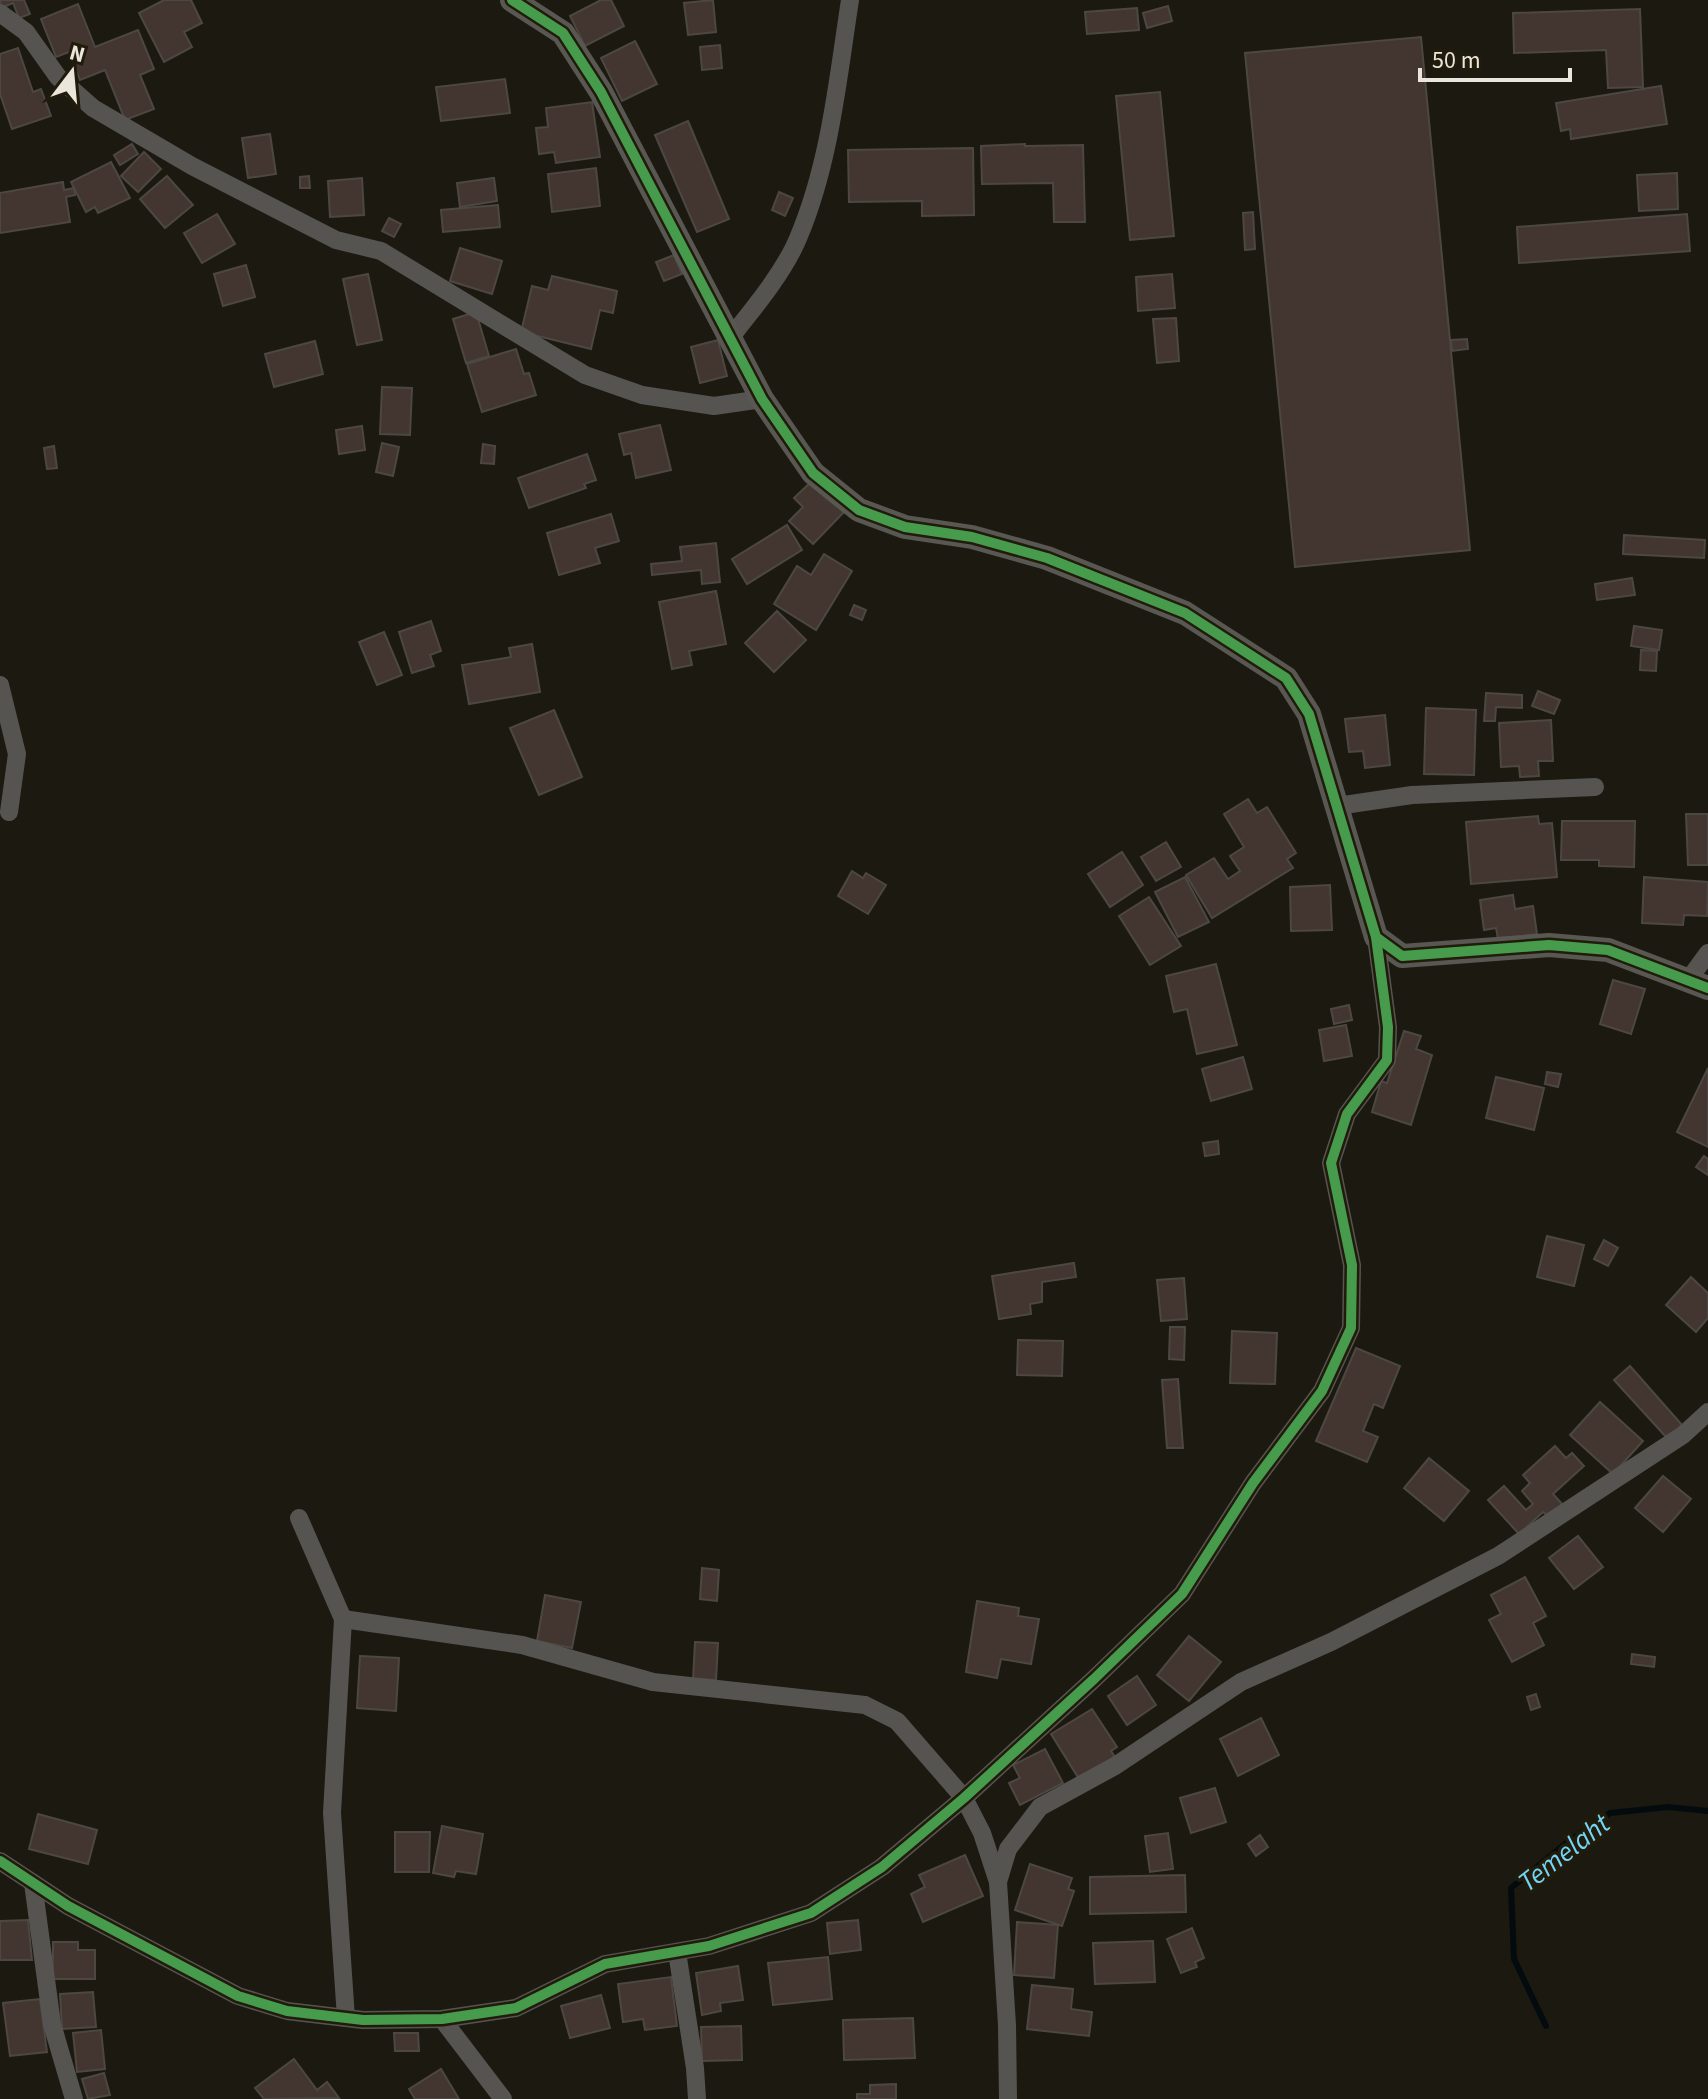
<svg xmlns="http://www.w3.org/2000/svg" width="1708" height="2099" font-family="'Source Sans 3',sans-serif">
  <rect width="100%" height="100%" fill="#1c1910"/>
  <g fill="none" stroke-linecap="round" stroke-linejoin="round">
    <!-- stream -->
    <path stroke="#040b0e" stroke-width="6" d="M 1546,2026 L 1514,1959 L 1511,1888 L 1565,1844 L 1610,1813 L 1668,1807 L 1708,1811"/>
  </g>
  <!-- building -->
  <g fill="#433630" stroke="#4c4841" stroke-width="2">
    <path d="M 0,0 L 24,0 L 30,14 L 19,18 L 13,3 L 1,8 Z"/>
    <path d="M 164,0 L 191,0 L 202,23 L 184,32 L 192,47 L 164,62 L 139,13 Z"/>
    <path d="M 601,0 L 611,0 L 624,26 L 585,46 L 570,16 Z"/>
    <path d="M 713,0 L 716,32 L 688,35 L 684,3 Z"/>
    <path d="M 78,4 L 95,47 L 138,30 L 154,69 L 140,75 L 154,109 L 125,120 L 105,70 L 80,80 L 69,52 L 56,57 L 41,19 Z"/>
    <path d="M 1168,6 L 1172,21 L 1147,28 L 1143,13 Z"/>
    <path d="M 1137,8 L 1139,30 L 1087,34 L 1085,12 Z"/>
    <path d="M 1640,9 L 1643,87 L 1608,88 L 1606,50 L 1514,53 L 1513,13 Z"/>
    <path d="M 1421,37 L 1470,550 L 1295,567 L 1245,53 Z"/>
    <path d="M 635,41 L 657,84 L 622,101 L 601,58 Z"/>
    <path d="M 720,45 L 722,68 L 702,70 L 700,47 Z"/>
    <path d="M 18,48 L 33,92 L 41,89 L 51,116 L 12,129 L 0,94 L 0,54 Z"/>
    <path d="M 505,79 L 510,113 L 441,121 L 436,87 Z"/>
    <path d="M 1661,86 L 1667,124 L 1571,139 L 1570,129 L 1561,131 L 1556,103 Z"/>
    <path d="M 1160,92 L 1174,236 L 1130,240 L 1116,96 Z"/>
    <path d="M 592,102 L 600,157 L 556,163 L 554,152 L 539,154 L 536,128 L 548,127 L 546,108 Z"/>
    <path d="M 688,121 L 729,219 L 697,232 L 655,135 Z"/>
    <path d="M 270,134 L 276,174 L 248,178 L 242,138 Z"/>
    <path d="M 132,144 L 138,154 L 120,165 L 114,155 Z"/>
    <path d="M 1025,144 L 1025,146 L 1083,145 L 1085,222 L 1054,222 L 1053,183 L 982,184 L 981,146 Z"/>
    <path d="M 973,148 L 974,215 L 922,216 L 922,201 L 849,202 L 848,150 Z"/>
    <path d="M 144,152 L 161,169 L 138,192 L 121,176 Z"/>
    <path d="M 111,162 L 130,198 L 98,213 L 95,207 L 86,212 L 71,182 Z"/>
    <path d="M 596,168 L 600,206 L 552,212 L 548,174 Z"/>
    <path d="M 1677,173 L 1678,209 L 1639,211 L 1637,175 Z"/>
    <path d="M 167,176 L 193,205 L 165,228 L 140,199 Z"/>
    <path d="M 309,176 L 310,188 L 300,188 L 300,177 Z"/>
    <path d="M 362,178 L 364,215 L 330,217 L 328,181 Z"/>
    <path d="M 494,178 L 497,201 L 460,207 L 457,183 Z"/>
    <path d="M 63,182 L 64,190 L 74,188 L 75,195 L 66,197 L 70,222 L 0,233 L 0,193 Z"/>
    <path d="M 779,192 L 793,198 L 785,216 L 772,210 Z"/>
    <path d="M 498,205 L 500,227 L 443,232 L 441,210 Z"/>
    <path d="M 1253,212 L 1255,249 L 1245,250 L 1243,213 Z"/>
    <path d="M 217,214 L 235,244 L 202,263 L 184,233 Z"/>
    <path d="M 1687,214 L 1690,251 L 1519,263 L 1517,227 Z"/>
    <path d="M 389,218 L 401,224 L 394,237 L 382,231 Z"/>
    <path d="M 460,248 L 502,261 L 492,294 L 450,281 Z"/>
    <path d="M 674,255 L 682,274 L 664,281 L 656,262 Z"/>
    <path d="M 246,265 L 255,297 L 223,306 L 214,274 Z"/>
    <path d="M 368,274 L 382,340 L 357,345 L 343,279 Z"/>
    <path d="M 1172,274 L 1175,308 L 1138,311 L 1136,277 Z"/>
    <path d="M 552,276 L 617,291 L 613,313 L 600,310 L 591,349 L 521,332 L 532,286 L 548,290 Z"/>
    <path d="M 476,312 L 489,356 L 466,363 L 453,319 Z"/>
    <path d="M 1176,318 L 1179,361 L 1157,363 L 1153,319 Z"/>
    <path d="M 1467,339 L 1468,349 L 1452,351 L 1451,340 Z"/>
    <path d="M 718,340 L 727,376 L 700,383 L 691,347 Z"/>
    <path d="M 315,341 L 323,374 L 274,387 L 265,354 Z"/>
    <path d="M 516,349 L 524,374 L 529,373 L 536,395 L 482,412 L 467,364 Z"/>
    <path d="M 382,387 L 412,388 L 410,435 L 380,434 Z"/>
    <path d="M 660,425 L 671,470 L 636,478 L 631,453 L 624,455 L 619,434 Z"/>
    <path d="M 362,426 L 365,450 L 339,454 L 336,430 Z"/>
    <path d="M 382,443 L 399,447 L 393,476 L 376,472 Z"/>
    <path d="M 483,444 L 495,446 L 494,464 L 481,463 Z"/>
    <path d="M 54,446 L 57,468 L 47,469 L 44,448 Z"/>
    <path d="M 587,454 L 596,480 L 584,484 L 586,488 L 529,508 L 518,478 Z"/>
    <path d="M 812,481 L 844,512 L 813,544 L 789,521 L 803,507 L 794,498 Z"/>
    <path d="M 611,514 L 619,541 L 595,548 L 600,563 L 559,575 L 547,533 Z"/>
    <path d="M 787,525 L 802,550 L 747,584 L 732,559 Z"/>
    <path d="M 1624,535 L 1705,540 L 1704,558 L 1623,554 Z"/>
    <path d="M 716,543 L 720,582 L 702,584 L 701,570 L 652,575 L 651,564 L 682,561 L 680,547 Z"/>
    <path d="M 824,554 L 852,571 L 816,630 L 774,604 L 797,566 L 811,575 Z"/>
    <path d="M 1632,578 L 1635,595 L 1597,600 L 1595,584 Z"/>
    <path d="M 716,591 L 726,644 L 689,651 L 692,665 L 672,669 L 659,602 Z"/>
    <path d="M 854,605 L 866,610 L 862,620 L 850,615 Z"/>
    <path d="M 777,611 L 806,640 L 774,672 L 745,643 Z"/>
    <path d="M 431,621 L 441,651 L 430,655 L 434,666 L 412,673 L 399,632 Z"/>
    <path d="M 1634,626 L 1662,630 L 1659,650 L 1631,646 Z"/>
    <path d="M 384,632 L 402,675 L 377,685 L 359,642 Z"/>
    <path d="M 532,644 L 540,692 L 469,704 L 462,665 L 511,657 L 509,648 Z"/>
    <path d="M 1641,650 L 1657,651 L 1656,671 L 1640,670 Z"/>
    <path d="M 1538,691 L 1560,700 L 1554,714 L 1532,706 Z"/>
    <path d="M 1486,693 L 1522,695 L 1522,708 L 1496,707 L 1495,721 L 1484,721 Z"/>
    <path d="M 1426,708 L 1476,710 L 1474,775 L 1424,774 Z"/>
    <path d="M 554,710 L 582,777 L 539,795 L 510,728 Z"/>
    <path d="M 1385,715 L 1390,765 L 1365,768 L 1363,751 L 1349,752 L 1345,719 Z"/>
    <path d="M 1551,720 L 1553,761 L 1538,761 L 1539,776 L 1520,777 L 1519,766 L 1501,767 L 1499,723 Z"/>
    <path d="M 1248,799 L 1257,813 L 1267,807 L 1296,853 L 1287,859 L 1293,868 L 1212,918 L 1186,875 L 1214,858 L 1228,879 L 1240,871 L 1230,856 L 1244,847 L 1224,814 Z"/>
    <path d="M 1686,814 L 1708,814 L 1708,865 L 1688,865 Z"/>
    <path d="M 1538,816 L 1539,824 L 1552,823 L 1557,877 L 1471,884 L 1466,822 Z"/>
    <path d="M 1562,821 L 1635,821 L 1634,867 L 1599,866 L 1599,860 L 1561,860 Z"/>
    <path d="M 1166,842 L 1181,867 L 1156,881 L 1141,857 Z"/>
    <path d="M 1122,852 L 1143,885 L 1110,907 L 1088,874 Z"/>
    <path d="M 852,871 L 863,878 L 866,873 L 886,885 L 868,914 L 838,896 Z"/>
    <path d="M 1185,877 L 1209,922 L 1178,937 L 1155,892 Z"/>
    <path d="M 1644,877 L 1708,882 L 1707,916 L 1684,915 L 1683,925 L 1642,923 Z"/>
    <path d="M 1330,885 L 1332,930 L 1291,931 L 1290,887 Z"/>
    <path d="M 1513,895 L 1515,909 L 1533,906 L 1537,934 L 1498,939 L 1496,928 L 1484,930 L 1480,900 Z"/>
    <path d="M 1149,897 L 1181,946 L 1150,965 L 1119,916 Z"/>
    <path d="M 1216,964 L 1237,1045 L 1197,1054 L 1187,1009 L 1174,1012 L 1166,976 Z"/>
    <path d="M 1613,980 L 1645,989 L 1631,1034 L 1600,1024 Z"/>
    <path d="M 1349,1005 L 1352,1020 L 1334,1024 L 1331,1009 Z"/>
    <path d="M 1346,1025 L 1352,1056 L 1324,1061 L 1319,1030 Z"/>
    <path d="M 1404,1031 L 1421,1036 L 1416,1049 L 1432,1055 L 1411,1125 L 1372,1112 L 1381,1081 L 1387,1083 Z"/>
    <path d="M 1243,1057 L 1252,1089 L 1211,1101 L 1202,1069 Z"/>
    <path d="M 1708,1068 L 1708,1147 L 1677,1132 Z"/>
    <path d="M 1547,1072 L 1561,1074 L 1558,1087 L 1545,1084 Z"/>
    <path d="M 1496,1077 L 1544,1088 L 1534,1130 L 1486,1118 Z"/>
    <path d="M 1218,1141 L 1219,1154 L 1205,1156 L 1203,1143 Z"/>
    <path d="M 1704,1156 L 1708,1159 L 1708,1175 L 1696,1167 Z"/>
    <path d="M 1547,1236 L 1584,1245 L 1574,1286 L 1537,1277 Z"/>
    <path d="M 1604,1240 L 1618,1248 L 1608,1266 L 1594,1259 Z"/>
    <path d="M 1074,1263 L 1076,1277 L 1042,1282 L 1042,1302 L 1030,1304 L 1031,1314 L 999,1319 L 992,1276 Z"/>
    <path d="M 1691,1277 L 1708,1293 L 1708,1318 L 1696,1332 L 1666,1305 Z"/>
    <path d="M 1184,1278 L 1187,1319 L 1161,1321 L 1157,1280 Z"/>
    <path d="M 1170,1327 L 1185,1327 L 1184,1360 L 1169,1359 Z"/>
    <path d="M 1232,1331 L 1277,1333 L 1275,1384 L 1230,1383 Z"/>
    <path d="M 1018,1340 L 1063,1341 L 1062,1376 L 1017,1375 Z"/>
    <path d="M 1356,1348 L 1400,1366 L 1383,1408 L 1374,1404 L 1363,1431 L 1378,1437 L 1367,1462 L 1316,1441 Z"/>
    <path d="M 1630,1366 L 1682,1425 L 1667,1438 L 1614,1380 Z"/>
    <path d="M 1178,1379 L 1183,1448 L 1167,1448 L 1162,1380 Z"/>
    <path d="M 1600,1402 L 1643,1441 L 1613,1474 L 1570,1435 Z"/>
    <path d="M 1555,1446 L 1566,1458 L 1572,1453 L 1584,1466 L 1553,1494 L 1564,1506 L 1550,1518 L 1543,1512 L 1519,1534 L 1488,1500 L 1504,1486 L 1526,1510 L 1533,1504 L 1522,1491 L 1530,1483 L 1523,1475 Z"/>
    <path d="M 1429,1458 L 1469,1491 L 1444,1521 L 1404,1488 Z"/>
    <path d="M 1663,1476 L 1691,1499 L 1663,1532 L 1635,1508 Z"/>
    <path d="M 1578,1536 L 1603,1567 L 1574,1589 L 1549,1558 Z"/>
    <path d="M 702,1568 L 719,1570 L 717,1601 L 700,1599 Z"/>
    <path d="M 1525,1577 L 1546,1616 L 1533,1623 L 1544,1645 L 1512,1662 L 1489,1620 L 1501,1614 L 1491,1595 Z"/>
    <path d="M 545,1595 L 581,1602 L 572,1648 L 537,1641 Z"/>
    <path d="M 977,1601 L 1019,1608 L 1018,1616 L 1039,1619 L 1031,1664 L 1001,1659 L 997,1678 L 966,1672 Z"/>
    <path d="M 1189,1636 L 1221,1662 L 1189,1701 L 1157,1675 Z"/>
    <path d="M 695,1642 L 718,1643 L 716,1680 L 693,1679 Z"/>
    <path d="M 1632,1654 L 1655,1657 L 1654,1667 L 1631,1664 Z"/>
    <path d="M 360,1656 L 399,1658 L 396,1711 L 357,1708 Z"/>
    <path d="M 1137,1676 L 1156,1705 L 1127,1725 L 1108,1696 Z"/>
    <path d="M 1536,1694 L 1540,1707 L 1531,1710 L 1527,1697 Z"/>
    <path d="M 1092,1709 L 1117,1747 L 1111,1751 L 1115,1757 L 1079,1779 L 1051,1734 Z"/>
    <path d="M 1261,1718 L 1279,1755 L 1238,1776 L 1220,1739 Z"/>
    <path d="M 1045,1749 L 1063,1783 L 1020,1805 L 1009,1783 L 1020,1778 L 1013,1765 Z"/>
    <path d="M 1215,1788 L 1226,1822 L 1191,1833 L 1180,1798 Z"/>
    <path d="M 38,1814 L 97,1830 L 88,1864 L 29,1849 Z"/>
    <path d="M 442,1826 L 483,1834 L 476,1874 L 456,1871 L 454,1877 L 433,1873 Z"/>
    <path d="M 395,1832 L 430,1832 L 429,1872 L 395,1872 Z"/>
    <path d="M 1168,1833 L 1173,1869 L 1150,1872 L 1145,1836 Z"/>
    <path d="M 1260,1835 L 1268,1847 L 1256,1856 L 1248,1844 Z"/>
    <path d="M 965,1855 L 983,1896 L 923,1922 L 911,1894 L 925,1887 L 919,1875 Z"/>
    <path d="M 1030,1864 L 1072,1878 L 1068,1889 L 1074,1891 L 1062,1926 L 1015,1910 Z"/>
    <path d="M 1185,1875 L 1186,1912 L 1090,1914 L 1090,1877 Z"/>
    <path d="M 28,1920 L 32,1960 L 0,1960 L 0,1921 Z"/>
    <path d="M 858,1920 L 861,1950 L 830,1954 L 827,1923 Z"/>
    <path d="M 1017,1922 L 1058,1925 L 1054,1978 L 1014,1975 Z"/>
    <path d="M 1192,1928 L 1204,1958 L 1195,1962 L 1197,1967 L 1181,1973 L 1167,1939 Z"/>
    <path d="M 1153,1941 L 1155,1982 L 1095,1984 L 1093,1943 Z"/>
    <path d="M 53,1942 L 78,1942 L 78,1950 L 95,1950 L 95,1979 L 53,1979 Z"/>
    <path d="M 828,1957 L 832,1999 L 773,2005 L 768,1963 Z"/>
    <path d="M 738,1966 L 743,2000 L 720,2003 L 721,2011 L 702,2015 L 696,1973 Z"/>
    <path d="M 671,1977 L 677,2026 L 645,2030 L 643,2019 L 623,2022 L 618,1984 Z"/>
    <path d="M 1032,1985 L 1073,1989 L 1071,2009 L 1092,2012 L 1089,2036 L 1027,2029 Z"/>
    <path d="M 93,1992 L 96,2027 L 62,2029 L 60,1994 Z"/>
    <path d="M 601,1995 L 610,2028 L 570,2038 L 561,2006 Z"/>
    <path d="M 40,1999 L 47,2052 L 10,2056 L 3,2003 Z"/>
    <path d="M 913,2018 L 915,2058 L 844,2060 L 843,2020 Z"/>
    <path d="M 741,2026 L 742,2060 L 702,2061 L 701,2027 Z"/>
    <path d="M 101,2030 L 105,2069 L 77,2072 L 73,2033 Z"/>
    <path d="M 394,2033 L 418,2033 L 419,2051 L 395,2051 Z"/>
    <path d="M 294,2059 L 317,2090 L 327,2082 L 339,2098 L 264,2099 L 255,2088 Z"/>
    <path d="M 441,2069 L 459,2099 L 415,2099 L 409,2089 Z"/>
    <path d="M 104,2073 L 110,2095 L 88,2099 L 82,2079 Z"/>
    <path d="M 896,2084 L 896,2099 L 857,2099 L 857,2094 L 870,2094 L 870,2085 Z"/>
  </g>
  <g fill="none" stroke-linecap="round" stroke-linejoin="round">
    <!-- street -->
    <g stroke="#565451" stroke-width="18">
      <path d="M 0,13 L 26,32 L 58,77 L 93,108 L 192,166 L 336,240 L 381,251 L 585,375 L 642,395 L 714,406 L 762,399"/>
      <path d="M 730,338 C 754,308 785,271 799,236 C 830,162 838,78 850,0"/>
      <path d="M 0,685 L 17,754 L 9,812"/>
      <path d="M 1337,806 L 1412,795 L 1595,787"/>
      <path d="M 1689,979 L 1708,953"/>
      <path d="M 299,1518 L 343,1619 L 332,1813 L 346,2018"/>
      <path d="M 343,1619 L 522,1645 L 653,1682 L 865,1705 L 897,1721 L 964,1798 L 982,1833 L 998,1882 L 1007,2025 L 1008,2099"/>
      <path d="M 0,1861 L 68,1906 L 238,1996 L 287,2011 L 363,2020 L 442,2019 L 516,2008 L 605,1964 L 709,1946 L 811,1913 L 882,1867 L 964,1798 L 1094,1679 L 1182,1594 L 1253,1483 L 1322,1391 L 1351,1328 L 1352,1265 L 1331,1163 L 1347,1114 L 1387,1060 L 1388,1027 L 1376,937"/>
      <path d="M 998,1882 L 1008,1849 L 1040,1807 L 1115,1766 L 1241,1682 L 1331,1642 L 1498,1556 L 1683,1435 L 1708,1412"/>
      <path d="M 33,1883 L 52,2024 L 74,2099"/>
      <path d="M 677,1952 L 695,2068 L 697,2099"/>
      <path d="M 442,2019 L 503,2099"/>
    </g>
    <!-- secondary -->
    <path stroke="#585752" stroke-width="24" d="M 512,0 L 563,33 L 601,92 L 762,399 L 813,473 L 859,510 L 905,527 L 972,537 L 1047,558 L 1185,613 L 1286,678 L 1309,714 L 1376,937 L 1402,956 L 1549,945 L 1608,950 L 1708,988"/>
    <defs>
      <g id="cycleway">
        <path d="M 512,0 L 563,33 L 601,92 L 762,399 L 813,473 L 859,510 L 905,527 L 972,537 L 1047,558 L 1185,613 L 1286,678 L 1309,714 L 1376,937 L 1402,956 L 1549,945 L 1608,950 L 1708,988"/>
        <path d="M 0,1861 L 68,1906 L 238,1996 L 287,2011 L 363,2020 L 442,2019 L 516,2008 L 605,1964 L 709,1946 L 811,1913 L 882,1867 L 964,1798 L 1094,1679 L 1182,1594 L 1253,1483 L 1322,1391 L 1351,1328 L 1352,1265 L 1331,1163 L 1347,1114 L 1387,1060 L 1388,1027 L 1376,937"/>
      </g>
    </defs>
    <!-- cycleway casing -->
    <use href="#cycleway" stroke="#211b0b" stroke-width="15"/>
    <!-- cycleway -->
    <use href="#cycleway" stroke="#469c4c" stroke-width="10"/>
  </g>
  <g text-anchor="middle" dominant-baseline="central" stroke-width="7" stroke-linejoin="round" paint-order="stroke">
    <!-- water labels -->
    <g font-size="28" font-style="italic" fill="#72d5f6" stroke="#211b0b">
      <text transform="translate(1564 1853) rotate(-38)">Temelaht</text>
    </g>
  </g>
  <!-- north arrow -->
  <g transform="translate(72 72) rotate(16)" stroke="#211b0b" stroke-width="6" paint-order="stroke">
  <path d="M0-6L14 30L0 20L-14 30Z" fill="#eae6dc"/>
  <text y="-12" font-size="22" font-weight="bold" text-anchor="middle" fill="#eae6dc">N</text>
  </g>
  <!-- scale -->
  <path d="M1420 68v12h150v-12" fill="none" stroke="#eae6dc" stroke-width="4"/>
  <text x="1432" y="68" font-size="24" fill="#eae6dc" stroke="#211b0b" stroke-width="6" paint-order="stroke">50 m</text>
</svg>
